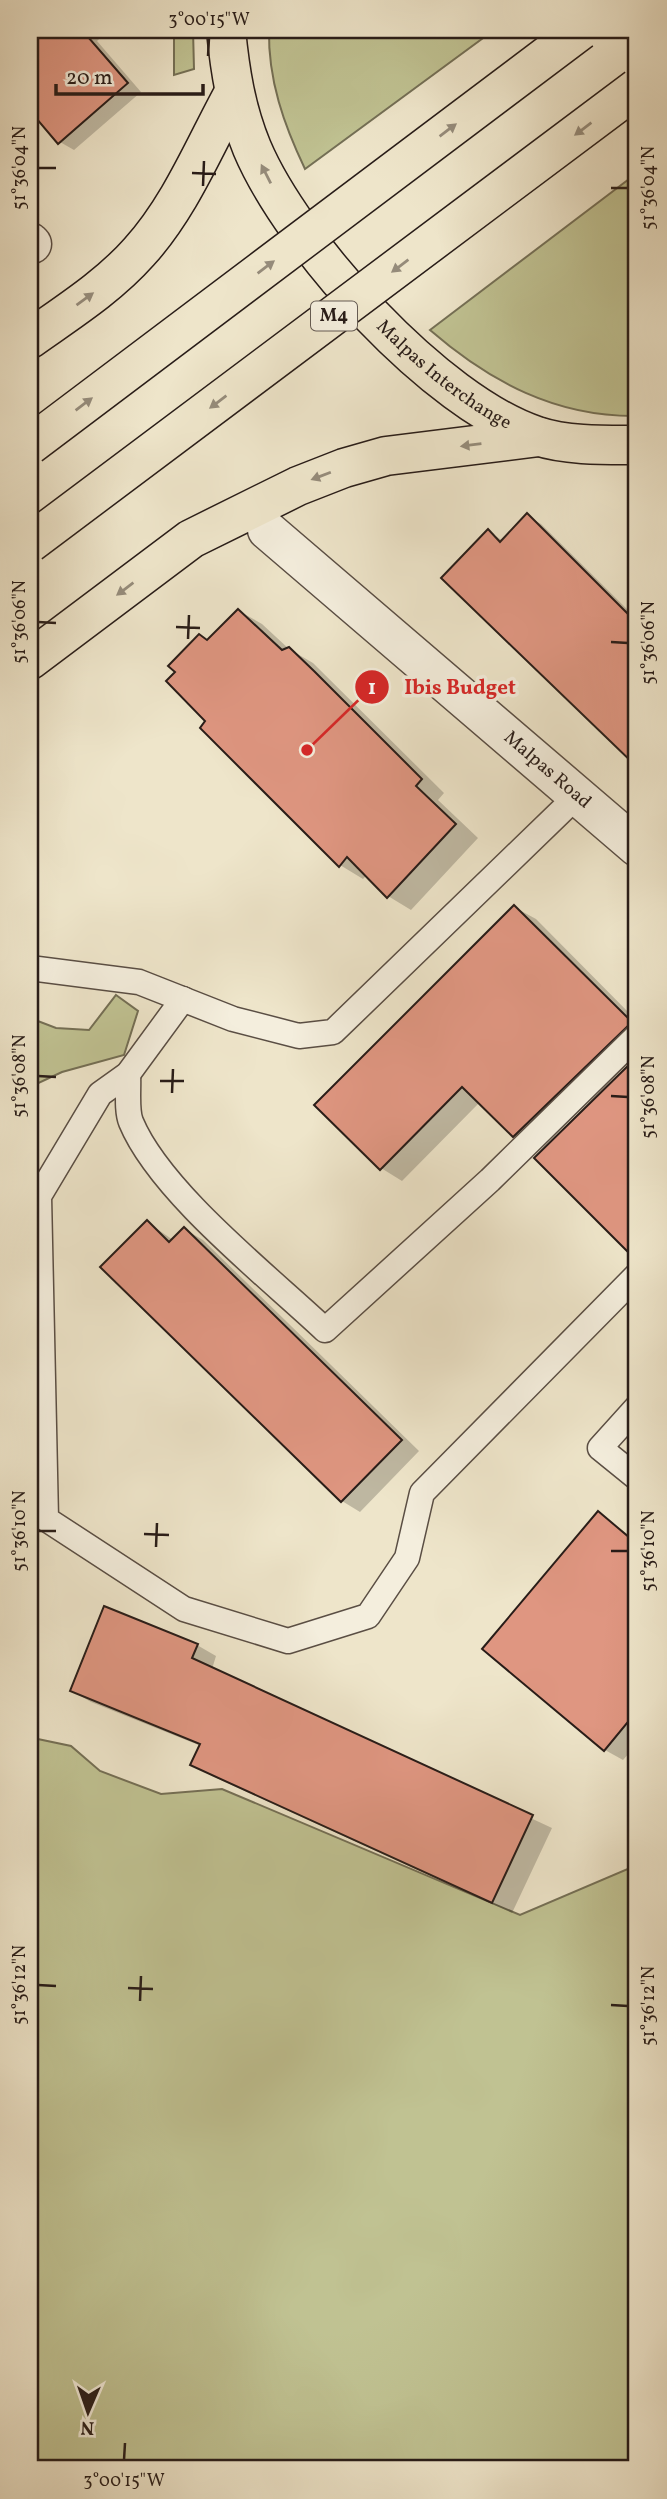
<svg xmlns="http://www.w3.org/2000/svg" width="667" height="2499" font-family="Vollkorn,serif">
  <rect width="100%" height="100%" fill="#eee5ca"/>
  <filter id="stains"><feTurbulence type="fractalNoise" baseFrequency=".00286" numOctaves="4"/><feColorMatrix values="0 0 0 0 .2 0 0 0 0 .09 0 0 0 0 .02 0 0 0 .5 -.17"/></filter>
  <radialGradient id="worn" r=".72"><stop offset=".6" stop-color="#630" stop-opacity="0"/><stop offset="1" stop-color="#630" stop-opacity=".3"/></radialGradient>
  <!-- green -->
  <g fill="#c0c292" stroke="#746f55" stroke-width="2">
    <path d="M 174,30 L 193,30 L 194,69 L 174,75 Z"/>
    <path d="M 269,30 L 494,30 L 305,169 C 284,125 268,80 269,30 Z"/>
    <path d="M 637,173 L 637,416 C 556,417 490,382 430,330 Z"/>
    <path d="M 116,995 L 138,1011 L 124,1055 L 62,1072 L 30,1087 L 30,1018 L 56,1028 L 89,1030 Z"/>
    <path d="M 33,1738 L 71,1746 L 100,1771 L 161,1794 L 222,1789 L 520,1915 L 637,1865 L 637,2469 L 30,2469 L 30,1744 Z"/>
  </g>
  <!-- shadow -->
  <g fill="#0003">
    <path d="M 30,30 L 93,30 L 100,38 L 97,41 L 141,92 L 74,150 L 60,142 L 30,108 Z"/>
    <path d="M 527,516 L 541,524 L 637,619 L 637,766 L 443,578 L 488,531 L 503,541 Z"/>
    <path d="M 239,611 L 262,624 L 289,649 L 313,663 L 444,793 L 438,800 L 478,838 L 411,910 L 388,896 L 367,875 L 363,879 L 340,865 L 207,721 L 208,641 Z"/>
    <path d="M 514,907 L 536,919 L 637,1021 L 637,1050 L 535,1148 L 514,1136 L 480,1102 L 402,1181 L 381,1168 Z"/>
    <path d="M 637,1057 L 637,1255 L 627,1249 L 536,1158 Z"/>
    <path d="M 147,1222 L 173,1240 L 184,1229 L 203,1240 L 419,1451 L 360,1512 L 342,1501 Z"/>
    <path d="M 598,1513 L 637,1541 L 637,1744 L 623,1760 L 605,1750 Z"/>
    <path d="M 197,1645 L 216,1656 L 212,1669 L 552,1828 L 512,1913 L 212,1776 L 192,1764 L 201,1746 L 91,1702 L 72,1691 Z"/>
  </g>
  <!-- building -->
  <g fill="#df9681" stroke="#281c18" stroke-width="2">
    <path d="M 30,30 L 82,30 L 128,83 L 58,144 L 30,111 Z"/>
    <path d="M 527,513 L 637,623 L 637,767 L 441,578 L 488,529 L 500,542 Z"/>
    <path d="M 238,609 L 282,650 L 289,647 L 314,671 L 422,779 L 416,786 L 456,824 L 387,898 L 347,857 L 339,867 L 200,728 L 205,721 L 166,681 L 175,672 L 168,666 L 199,634 L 207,640 Z"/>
    <path d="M 514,905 L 632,1022 L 513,1137 L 462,1087 L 380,1170 L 314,1105 Z"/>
    <path d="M 637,1057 L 637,1261 L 534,1158 Z"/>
    <path d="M 147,1220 L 169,1242 L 184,1227 L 402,1440 L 341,1502 L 100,1267 Z"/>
    <path d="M 598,1511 L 637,1544 L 637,1711 L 604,1751 L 482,1649 Z"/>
    <path d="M 104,1606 L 198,1644 L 192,1658 L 533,1815 L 492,1903 L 190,1765 L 200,1744 L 70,1691 Z"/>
  </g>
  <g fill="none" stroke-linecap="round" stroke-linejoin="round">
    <defs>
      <g id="service">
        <path d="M 30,968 L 139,982 L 233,1019 L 299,1036 L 333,1032 L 579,794"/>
        <path d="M 183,999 L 128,1074 L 100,1094 L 39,1196 L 46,1519 L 184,1609 L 288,1641 L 368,1616 L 407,1558 L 422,1493 L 637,1275"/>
        <path d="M 128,1074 C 129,1088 126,1110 131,1122 C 160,1192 269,1277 325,1330 L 490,1180 L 637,1036"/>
        <path d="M 637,1407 L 600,1448 L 637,1478"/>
      </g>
      <g id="minor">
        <path d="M 30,242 L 32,244"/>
        <path id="s1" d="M 267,530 L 637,847"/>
      </g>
      <g id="primary">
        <path id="s2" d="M 226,30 C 230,71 236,109 252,148 C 293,245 436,403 537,436 C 567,446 606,445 637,445"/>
      </g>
      <g id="motorway">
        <path d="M 30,339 C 68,312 108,287 139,252 C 180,207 204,147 233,94"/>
        <path d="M 30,660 L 191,539 L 298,486 L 344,468 L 386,456 L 539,437"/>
      </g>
    </defs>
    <!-- service casing -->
    <use href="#service" stroke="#5a4e44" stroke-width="27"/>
    <!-- minor casing -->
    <use href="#minor" stroke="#5a4e44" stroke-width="41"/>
    <!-- primary casing -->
    <use href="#primary" stroke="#281c18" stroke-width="41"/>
    <!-- motorway casing -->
    <use href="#motorway" stroke="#281c18" stroke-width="41"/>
    <!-- service -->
    <use href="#service" stroke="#f4eedd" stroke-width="24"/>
    <!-- minor -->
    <use href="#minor" stroke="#f4eedd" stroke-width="38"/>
    <!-- primary -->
    <use href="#primary" stroke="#eee5ca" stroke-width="38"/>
    <!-- motorway -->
    <use href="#motorway" stroke="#eee5ca" stroke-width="38"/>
    <defs>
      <g id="motorway-bridge">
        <path d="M 30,445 L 581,30"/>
        <path d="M 30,543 L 637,88"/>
      </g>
    </defs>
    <!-- motorway-bridge casing -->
    <use href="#motorway-bridge" stroke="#281c18" stroke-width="41" stroke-linecap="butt"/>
    <!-- motorway-bridge -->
    <use href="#motorway-bridge" stroke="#eee5ca" stroke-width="38"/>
  </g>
  <!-- one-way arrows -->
  <defs><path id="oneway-solid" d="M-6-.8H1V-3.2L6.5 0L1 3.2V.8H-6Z" transform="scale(1.75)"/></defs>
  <g fill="#958b7a">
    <use href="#oneway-solid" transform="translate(583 129) rotate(143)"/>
    <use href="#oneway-solid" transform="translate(448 130) rotate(-37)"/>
    <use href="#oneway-solid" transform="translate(266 174) rotate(-117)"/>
    <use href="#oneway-solid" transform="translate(400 266) rotate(143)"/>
    <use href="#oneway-solid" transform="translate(266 267) rotate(-37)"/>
    <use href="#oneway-solid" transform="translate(85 299) rotate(-36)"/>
    <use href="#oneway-solid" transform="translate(218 402) rotate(143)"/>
    <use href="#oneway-solid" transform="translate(84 404) rotate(-37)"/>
    <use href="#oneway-solid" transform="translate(471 445) rotate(173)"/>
    <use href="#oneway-solid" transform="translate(321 476) rotate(159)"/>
    <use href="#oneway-solid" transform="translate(125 589) rotate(143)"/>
  </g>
  <!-- ticks -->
  <path fill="none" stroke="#281c18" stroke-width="2.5" d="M 208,56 L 209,38M 38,168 L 56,168M 192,173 L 216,174M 203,186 L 204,161M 611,188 L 628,188M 38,622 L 56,623M 176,627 L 200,628M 188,639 L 189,615M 611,642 L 628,643M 38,1076 L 56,1077M 160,1081 L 184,1081M 172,1093 L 173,1069M 611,1096 L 628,1097M 38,1531 L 56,1531M 144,1534 L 169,1535M 156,1547 L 157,1523M 611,1551 L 628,1551M 38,1985 L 56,1986M 128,1988 L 153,1989M 140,2001 L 141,1976M 611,2005 L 628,2006M 124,2460 L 125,2443"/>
  <g text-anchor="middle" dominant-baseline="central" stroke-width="7" stroke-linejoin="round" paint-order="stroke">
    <!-- shield labels -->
    <rect fill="#f4eedd" stroke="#655b53" stroke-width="2" x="311" y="301.5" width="46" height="29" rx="5"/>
    <g font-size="18" font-weight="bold" fill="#281c18">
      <text x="334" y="316">M4</text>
    </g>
    <!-- street labels -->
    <g font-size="19" fill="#281c18" stroke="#f4eedd">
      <text stroke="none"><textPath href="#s2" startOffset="422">Malpas Interchange</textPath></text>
      <text stroke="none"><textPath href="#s1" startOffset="369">Malpas Road</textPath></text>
    </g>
  </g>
  <!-- callouts -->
  <path fill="none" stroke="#d62828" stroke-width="2.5" d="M307 750L372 687"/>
  <g fill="#d62828" stroke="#f4eedd" stroke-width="2.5">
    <circle cx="307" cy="750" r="7"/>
    <circle cx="372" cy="687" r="18"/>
  </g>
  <g font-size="21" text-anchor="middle" font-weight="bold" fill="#fff">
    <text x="372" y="694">1</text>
  </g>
  <g font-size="21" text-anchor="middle" font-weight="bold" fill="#d62828" stroke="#f4eedd" stroke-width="7" stroke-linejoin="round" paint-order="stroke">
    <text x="460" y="694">Ibis Budget</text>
  </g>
  <!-- margin -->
  <rect width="667" height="2499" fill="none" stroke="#eee5ca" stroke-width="77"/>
  <!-- north arrow -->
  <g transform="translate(88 2412) rotate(182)" stroke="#f4eedd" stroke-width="5" paint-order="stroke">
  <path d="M0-5L12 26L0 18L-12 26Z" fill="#281c18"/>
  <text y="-10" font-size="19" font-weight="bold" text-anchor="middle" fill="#281c18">N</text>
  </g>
  <!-- scale -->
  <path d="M56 84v10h147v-10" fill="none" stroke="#281c18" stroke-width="3.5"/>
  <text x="66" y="84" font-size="21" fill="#281c18" stroke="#f4eedd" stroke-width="5" paint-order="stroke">20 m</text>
  <rect x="38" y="38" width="590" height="2422" fill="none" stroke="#281c18" stroke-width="2.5"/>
  <g font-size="18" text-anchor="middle" fill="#281c18">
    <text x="209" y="25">3°00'15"W</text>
    <text transform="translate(19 168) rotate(-90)" y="6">51°36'04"N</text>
    <text transform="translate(648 188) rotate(-90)" y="6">51°36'04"N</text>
    <text transform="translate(19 622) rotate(-90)" y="6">51°36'06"N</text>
    <text transform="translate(648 643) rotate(-90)" y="6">51°36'06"N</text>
    <text transform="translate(19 1076) rotate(-90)" y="6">51°36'08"N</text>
    <text transform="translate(648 1097) rotate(-90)" y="6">51°36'08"N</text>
    <text transform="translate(19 1531) rotate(-90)" y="6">51°36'10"N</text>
    <text transform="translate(648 1551) rotate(-90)" y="6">51°36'10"N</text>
    <text transform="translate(19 1985) rotate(-90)" y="6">51°36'12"N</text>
    <text transform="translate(648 2006) rotate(-90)" y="6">51°36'12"N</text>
    <text x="124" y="2486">3°00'15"W</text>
  </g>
  <rect width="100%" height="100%" filter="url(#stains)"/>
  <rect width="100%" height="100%" fill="url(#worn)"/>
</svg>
